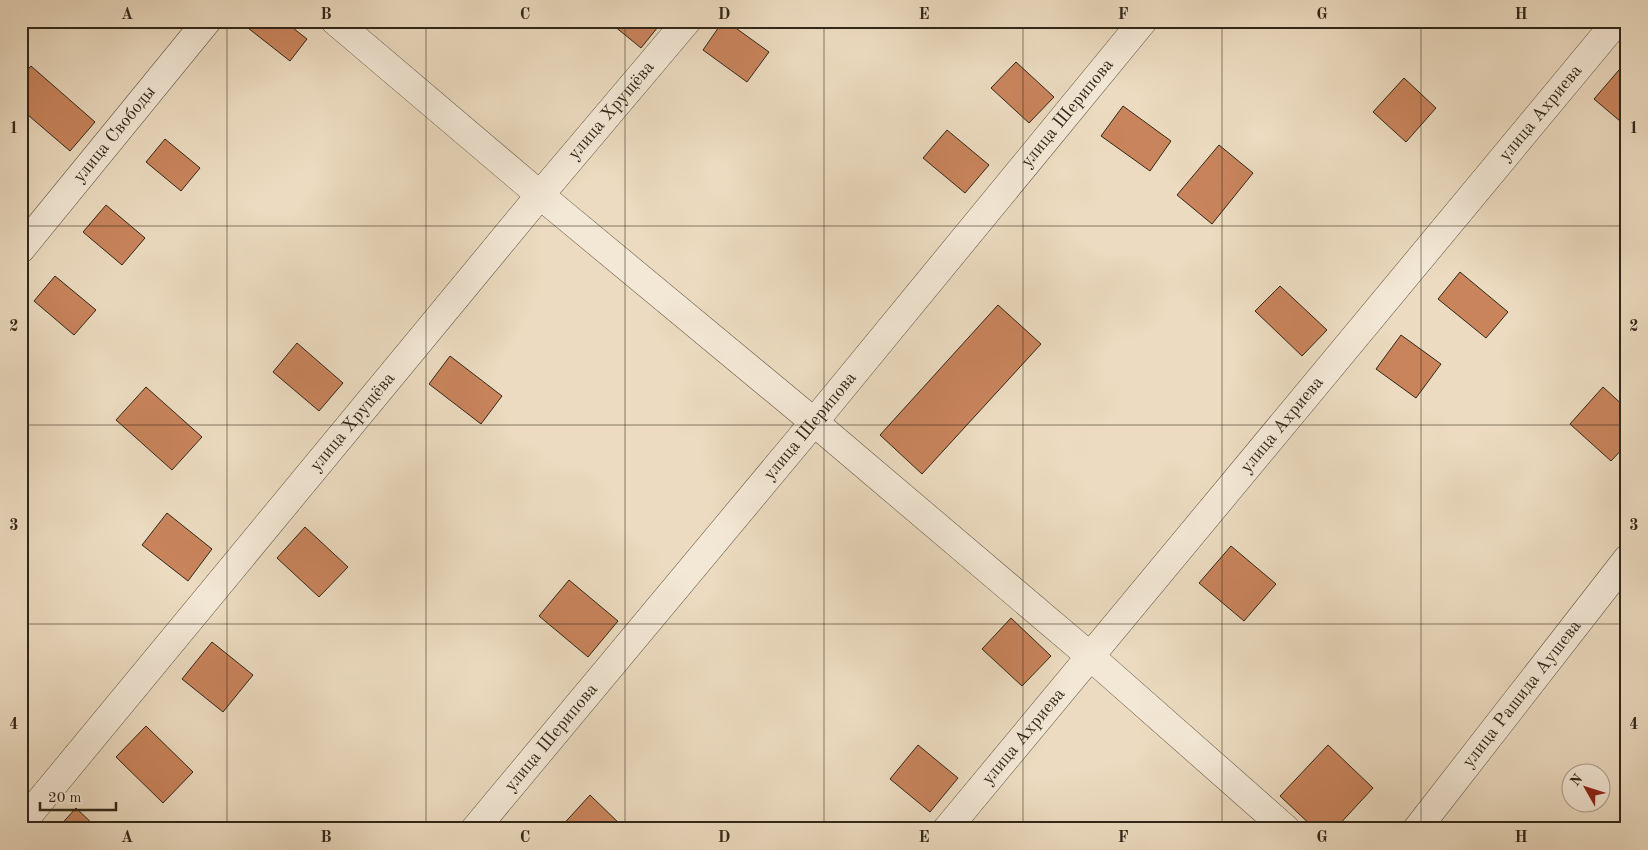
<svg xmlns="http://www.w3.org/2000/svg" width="1648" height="850" font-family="'Old Standard TT',serif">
  <rect width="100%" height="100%" fill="#ecdbc0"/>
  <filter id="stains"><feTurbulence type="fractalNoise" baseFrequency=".004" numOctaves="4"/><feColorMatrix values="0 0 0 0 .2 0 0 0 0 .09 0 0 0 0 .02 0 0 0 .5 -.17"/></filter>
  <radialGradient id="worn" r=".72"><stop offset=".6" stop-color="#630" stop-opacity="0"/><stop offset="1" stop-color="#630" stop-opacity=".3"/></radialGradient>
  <!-- building -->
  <g fill="#c9845c" stroke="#322718">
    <path d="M 254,21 L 284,21 L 307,39 L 290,61 L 248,28 Z"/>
    <path d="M 608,21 L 661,21 L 662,22 L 641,48 Z"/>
    <path d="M 723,21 L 726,21 L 769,52 L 747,82 L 703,50 Z"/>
    <path d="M 1557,21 L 1573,21 L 1567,29 Z"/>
    <path d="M 1016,62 L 1054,97 L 1029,123 L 991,88 Z"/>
    <path d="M 31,66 L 95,122 L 70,151 L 21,109 L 21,77 Z"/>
    <path d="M 1619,70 L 1627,76 L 1627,127 L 1594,99 Z"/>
    <path d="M 1404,78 L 1436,108 L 1406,142 L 1373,112 Z"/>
    <path d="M 1123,106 L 1171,141 L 1150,171 L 1101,136 Z"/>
    <path d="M 947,130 L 989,165 L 965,193 L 923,158 Z"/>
    <path d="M 165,139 L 200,168 L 181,191 L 146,162 Z"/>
    <path d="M 1219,145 L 1253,173 L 1212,224 L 1177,195 Z"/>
    <path d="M 106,205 L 145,238 L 122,265 L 83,232 Z"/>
    <path d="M 1460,272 L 1508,312 L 1486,338 L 1438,299 Z"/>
    <path d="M 55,276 L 96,310 L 74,335 L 34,301 Z"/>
    <path d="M 1280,286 L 1327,330 L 1302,356 L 1255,311 Z"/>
    <path d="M 998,305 L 1041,344 L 922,474 L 880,435 Z"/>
    <path d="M 1401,335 L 1441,364 L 1416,398 L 1376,369 Z"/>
    <path d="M 297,343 L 343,383 L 319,411 L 273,372 Z"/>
    <path d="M 450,356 L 502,396 L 481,424 L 429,384 Z"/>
    <path d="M 146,387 L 202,437 L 172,470 L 116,420 Z"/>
    <path d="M 1603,387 L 1627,409 L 1627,444 L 1611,461 L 1570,424 Z"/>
    <path d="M 167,513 L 212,549 L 188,581 L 142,545 Z"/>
    <path d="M 305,527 L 348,567 L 319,597 L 277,558 Z"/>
    <path d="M 1231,546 L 1276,584 L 1244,621 L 1199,583 Z"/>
    <path d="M 569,580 L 618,621 L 588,657 L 539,616 Z"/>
    <path d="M 1011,618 L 1051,656 L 1022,686 L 982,649 Z"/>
    <path d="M 212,642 L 253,675 L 223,712 L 182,679 Z"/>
    <path d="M 146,726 L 193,772 L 163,803 L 116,757 Z"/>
    <path d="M 918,745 L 958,778 L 930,812 L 890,779 Z"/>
    <path d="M 1328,745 L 1373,788 L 1335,829 L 1315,829 L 1280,796 Z"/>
    <path d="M 590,795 L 625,829 L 559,829 Z"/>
    <path d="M 76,808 L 98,829 L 57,829 Z"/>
  </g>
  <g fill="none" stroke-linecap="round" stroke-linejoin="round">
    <defs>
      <g id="minor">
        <path d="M 335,21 L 540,195 L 814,422 L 1091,657 L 1286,829"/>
        <path id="s1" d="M 21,249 L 207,21"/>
        <path id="s2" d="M 21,824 L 540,195 L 687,21"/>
        <path id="s3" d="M 475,829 L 814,422 L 1143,21"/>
        <path id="s4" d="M 947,829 L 1617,21"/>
        <path id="s5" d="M 1417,829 L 1627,559"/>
      </g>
    </defs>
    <!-- minor casing -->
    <use href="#minor" stroke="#605442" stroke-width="29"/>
    <!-- minor -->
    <use href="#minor" stroke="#f3e8d6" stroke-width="28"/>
  </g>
  <!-- grid -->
  <path fill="none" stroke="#322718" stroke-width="1" stroke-opacity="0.55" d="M 227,21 L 227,829M 426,21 L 426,829M 625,21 L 625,829M 824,21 L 824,829M 1023,21 L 1023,829M 1222,21 L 1222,829M 1421,21 L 1421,829M 21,226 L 1627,226M 21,425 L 1627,425M 21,624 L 1627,624"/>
  <g text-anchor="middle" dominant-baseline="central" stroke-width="4" stroke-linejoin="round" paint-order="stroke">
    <!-- street labels -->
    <g font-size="18" fill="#322718" stroke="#f3e8d6">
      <text stroke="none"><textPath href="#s2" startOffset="926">улица Хрущёва</textPath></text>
      <text stroke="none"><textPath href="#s3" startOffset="929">улица Шерипова</textPath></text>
      <text stroke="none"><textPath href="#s4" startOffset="930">улица Ахриева</textPath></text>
      <text stroke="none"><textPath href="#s1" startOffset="148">улица Свободы</textPath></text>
      <text stroke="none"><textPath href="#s2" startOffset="521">улица Хрущёва</textPath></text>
      <text stroke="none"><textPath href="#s4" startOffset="525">улица Ахриева</textPath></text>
      <text stroke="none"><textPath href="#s3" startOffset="524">улица Шерипова</textPath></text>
      <text stroke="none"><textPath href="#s5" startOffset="171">улица Рашида Аушева</textPath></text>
      <text stroke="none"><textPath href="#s3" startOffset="119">улица Шерипова</textPath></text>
      <text stroke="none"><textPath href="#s4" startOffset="120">улица Ахриева</textPath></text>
    </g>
  </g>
  <!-- margin -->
  <rect width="1648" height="850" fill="none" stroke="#ecdbc0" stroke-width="55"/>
  <!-- north arrow -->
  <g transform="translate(1586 788) rotate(309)"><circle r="24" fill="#f3e8d6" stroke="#a69b8a"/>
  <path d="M0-4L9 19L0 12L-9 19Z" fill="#8f2418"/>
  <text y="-8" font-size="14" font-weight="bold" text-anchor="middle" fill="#322718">N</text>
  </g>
  <!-- scale -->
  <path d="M40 802v8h76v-8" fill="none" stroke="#322718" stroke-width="2.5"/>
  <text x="48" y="802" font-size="15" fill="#322718" stroke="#f3e8d6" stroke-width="4" paint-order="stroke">20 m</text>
  <rect x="28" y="28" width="1592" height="794" fill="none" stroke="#322718" stroke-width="2"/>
  <g font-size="16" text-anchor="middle" font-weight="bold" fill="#322718">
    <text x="127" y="19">A</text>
    <text x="326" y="19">B</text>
    <text x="525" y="19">C</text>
    <text x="724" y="19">D</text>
    <text x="924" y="19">E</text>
    <text x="1123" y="19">F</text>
    <text x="1322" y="19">G</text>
    <text x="1521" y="19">H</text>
    <text x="14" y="133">1</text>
    <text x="1634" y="133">1</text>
    <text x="14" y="331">2</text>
    <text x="1634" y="331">2</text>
    <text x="14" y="530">3</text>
    <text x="1634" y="530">3</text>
    <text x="14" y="729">4</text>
    <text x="1634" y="729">4</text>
    <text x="127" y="842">A</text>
    <text x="326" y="842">B</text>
    <text x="525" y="842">C</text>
    <text x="724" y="842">D</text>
    <text x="924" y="842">E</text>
    <text x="1123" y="842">F</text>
    <text x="1322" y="842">G</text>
    <text x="1521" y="842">H</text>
  </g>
  <rect width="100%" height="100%" filter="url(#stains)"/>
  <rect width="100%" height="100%" fill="url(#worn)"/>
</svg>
